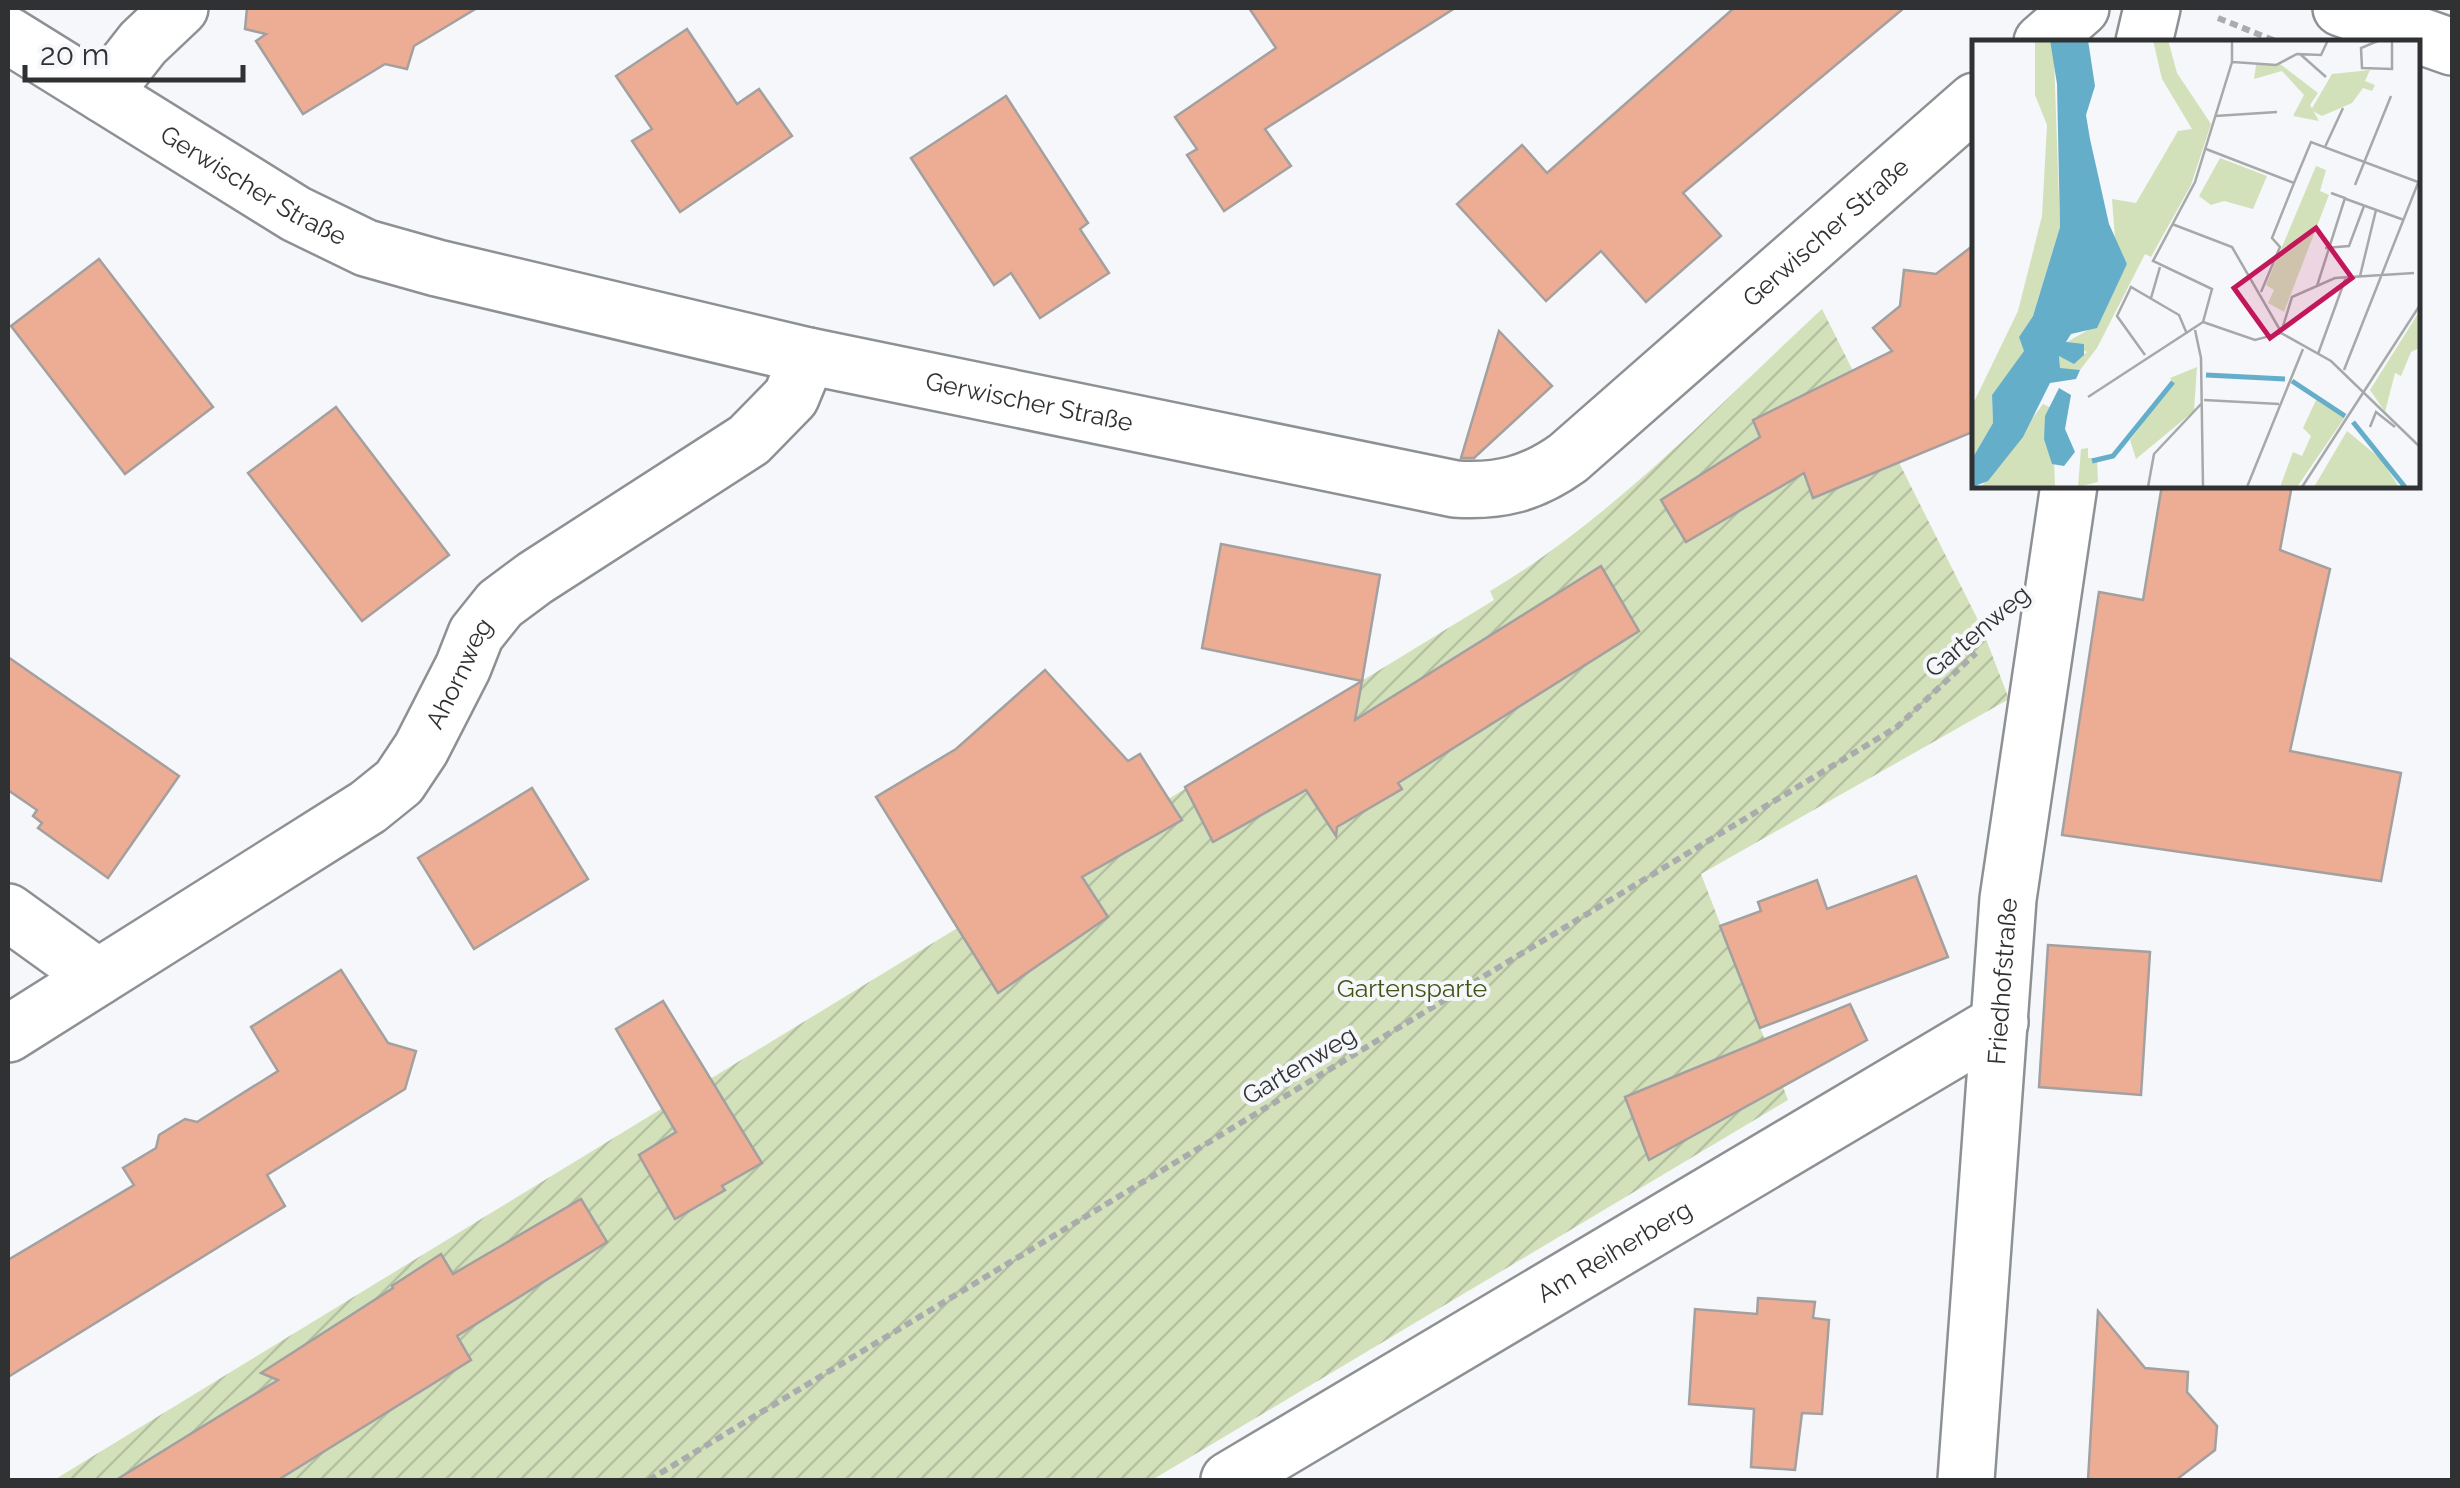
<svg xmlns="http://www.w3.org/2000/svg" width="2460" height="1488" font-family="Raleway,sans-serif">
  <defs>
    <pattern id="garden-furrows" width="10" height="10" patternUnits="userSpaceOnUse" patternTransform="scale(2.5)"><rect width="10" height="10" fill="#d3e1bb"/><path d="M-1 1l2-2M0 10L10 0M9 11l2-2" fill="none" stroke="#b5c2a1"/></pattern>
  </defs>
  <rect width="100%" height="100%" fill="#f5f7fa"/>
  <!-- garden -->
  <path fill="url(#garden-furrows)" d="M 1822,309 L 1981,626 L 2009,699 L 1701,874 L 1788,1100 L 1152,1480 L 54,1480 L 1494,600 L 1490,591 C 1612,519 1718,405 1822,309 Z"/>
  <!-- building -->
  <g fill="#edad95" stroke="#a3a09f" stroke-width="2.5">
    <path d="M 247,8 L 477,8 L 414,46 L 407,69 L 385,64 L 303,114 L 256,41 L 266,34 L 245,29 Z"/>
    <path d="M 1249,8 L 1455,8 L 1265,129 L 1291,166 L 1224,211 L 1187,155 L 1197,149 L 1175,117 L 1276,48 Z"/>
    <path d="M 1734,8 L 1904,8 L 1683,193 L 1721,236 L 1646,302 L 1601,251 L 1546,301 L 1457,204 L 1522,145 L 1547,173 Z"/>
    <path d="M 687,29 L 737,104 L 759,89 L 792,136 L 680,212 L 632,141 L 652,129 L 616,76 Z"/>
    <path d="M 1006,96 L 1088,223 L 1080,229 L 1109,273 L 1040,318 L 1011,273 L 994,285 L 911,158 Z"/>
    <path d="M 1975,244 L 1975,431 L 1813,498 L 1804,473 L 1686,542 L 1661,500 L 1760,437 L 1753,420 L 1892,351 L 1873,328 L 1900,306 L 1904,270 L 1936,274 Z"/>
    <path d="M 99,259 L 213,407 L 125,474 L 11,326 Z"/>
    <path d="M 1499,331 L 1552,386 L 1474,458 L 1461,458 Z"/>
    <path d="M 336,407 L 449,555 L 362,621 L 248,473 Z"/>
    <path d="M 2162,485 L 2292,485 L 2280,550 L 2330,569 L 2290,751 L 2401,773 L 2381,881 L 2062,835 L 2099,592 L 2143,600 Z"/>
    <path d="M 1221,544 L 1380,575 L 1362,681 L 1202,648 Z"/>
    <path d="M 1601,566 L 1639,631 L 1398,783 L 1402,789 L 1337,827 L 1336,836 L 1306,790 L 1213,842 L 1185,787 L 1362,681 L 1355,720 Z"/>
    <path d="M 8,657 L 179,776 L 108,878 L 38,828 L 42,823 L 33,816 L 37,810 L 8,790 Z"/>
    <path d="M 1045,670 L 1128,761 L 1140,754 L 1182,820 L 1082,877 L 1108,917 L 998,993 L 876,797 L 956,749 Z"/>
    <path d="M 532,788 L 588,879 L 474,949 L 418,858 Z"/>
    <path d="M 1916,876 L 1948,957 L 1760,1028 L 1720,926 L 1761,911 L 1758,902 L 1817,880 L 1827,909 Z"/>
    <path d="M 2048,945 L 2150,952 L 2141,1095 L 2039,1087 Z"/>
    <path d="M 341,970 L 388,1043 L 416,1051 L 405,1089 L 267,1175 L 285,1206 L 8,1377 L 8,1260 L 134,1185 L 123,1168 L 156,1148 L 159,1135 L 185,1119 L 197,1122 L 278,1071 L 251,1027 Z"/>
    <path d="M 663,1001 L 762,1163 L 722,1186 L 725,1190 L 675,1219 L 639,1155 L 676,1132 L 616,1029 Z"/>
    <path d="M 1850,1004 L 1867,1040 L 1649,1160 L 1625,1097 Z"/>
    <path d="M 581,1199 L 607,1242 L 457,1336 L 471,1360 L 278,1480 L 116,1480 L 278,1380 L 261,1373 L 393,1288 L 392,1286 L 441,1254 L 453,1274 Z"/>
    <path d="M 1758,1298 L 1815,1302 L 1813,1318 L 1829,1320 L 1822,1414 L 1802,1413 L 1795,1470 L 1751,1467 L 1754,1409 L 1689,1404 L 1695,1309 L 1757,1314 Z"/>
    <path d="M 2098,1311 L 2145,1368 L 2188,1372 L 2187,1392 L 2217,1426 L 2215,1450 L 2176,1480 L 2088,1480 Z"/>
  </g>
  <g fill="none" stroke-linecap="round" stroke-linejoin="round">
    <defs>
      <g id="minor">
        <path d="M 2341,8 L 2452,47"/>
        <path id="s1" d="M 8,35 L 296,214 L 366,248 L 437,268 L 808,356 L 1455,489 C 1499,492 1532,484 1568,458 L 1975,101"/>
        <path d="M 2042,42 L 2081,8"/>
        <path d="M 2144,42 L 2152,8"/>
        <path d="M 103,94 L 143,43 L 180,8"/>
        <path d="M 8,912 L 98,977"/>
        <path id="s2" d="M 8,1034 L 368,807 L 399,782 L 421,749 L 463,667 L 476,634 L 500,604 L 535,578 L 749,440 L 791,397 L 808,356"/>
        <path id="s3" d="M 1229,1480 L 2000,1022"/>
        <path id="s4" d="M 1966,1480 L 2008,899 L 2069,485"/>
      </g>
    </defs>
    <!-- minor casing -->
    <use href="#minor" stroke="#8e9193" stroke-width="60"/>
    <!-- path -->
    <g stroke="#a9abad" stroke-width="6" stroke-dasharray="8 5" stroke-linecap="butt">
      <path d="M 2218,18 L 2278,42"/>
      <path d="M 649,1480 L 1897,727 L 1976,653"/>
    </g>
    <!-- minor -->
    <use href="#minor" stroke="#fff" stroke-width="55"/>
  </g>
  <g text-anchor="middle" dominant-baseline="central" stroke-width="8" stroke-linejoin="round" paint-order="stroke">
    <!-- street labels -->
    <g font-size="25" fill="#303132" stroke="#f5f7fa">
      <text stroke="none"><textPath href="#s1" startOffset="288">Gerwischer Straße</textPath></text>
      <text stroke="none"><textPath href="#s1" startOffset="1995">Gerwischer Straße</textPath></text>
      <text stroke="none"><textPath href="#s1" startOffset="1098">Gerwischer Straße</textPath></text>
      <text transform="translate(1977 631) rotate(-40)">Gartenweg</text>
      <text stroke="none"><textPath href="#s2" startOffset="590">Ahornweg</textPath></text>
      <text stroke="none"><textPath href="#s4" startOffset="500">Friedhofstraße</textPath></text>
      <text transform="translate(1299 1065) rotate(-31)">Gartenweg</text>
      <text stroke="none"><textPath href="#s3" startOffset="448">Am Reiherberg</textPath></text>
    </g>
    <!-- park labels -->
    <g font-size="25" fill="#425415" stroke="#f5f7fa">
      <text x="1412" y="988">Gartensparte</text>
    </g>
  </g>
  <!-- overview -->
  <g transform="translate(1972 40)">
    <rect width="448" height="448" fill="#f5f7fa"/>
    <path d="M 63,0 L 78,0 L 82,18 L 88,187 L 61,276 L 47,297 L 53,311 L 20,355 L 21,383 L 0,419 L 0,366 L 46,271 L 70,176 L 75,85 L 63,55 ZM 181,0 L 196,0 L 205,33 L 239,84 L 219,145 L 179,217 L 173,214 L 125,308 L 108,330 L 88,330 L 87,316 L 103,321 L 115,312 L 93,303 L 125,285 L 155,224 L 143,199 L 140,159 L 164,163 L 206,91 L 220,89 L 190,39 ZM 308,24 L 346,53 L 338,65 L 347,81 L 321,76 L 332,55 L 310,31 L 282,39 L 284,25 ZM 447,272 L 447,308 L 439,312 L 429,336 L 423,333 L 413,372 L 398,350 ZM 225,327 L 222,371 L 164,419 L 158,400 L 201,343 L 198,338 ZM 345,358 L 373,377 L 325,447 L 308,447 L 321,412 L 330,416 L 339,396 L 331,388 ZM 71,364 L 79,368 L 72,396 L 82,418 L 83,447 L 9,447 ZM 116,408 L 116,418 L 125,418 L 126,442 L 106,447 L 109,409 Z" fill="#d3e1bb"/>
    <path d="M 398,30 L 393,41 L 403,45 L 400,51 L 391,48 L 380,63 L 350,76 L 339,70 L 360,34 Z" fill="#d3e1bb"/>
    <path d="M 248,118 L 295,136 L 281,169 L 252,161 L 239,165 L 227,156 Z" fill="#d3e1bb"/>
    <path d="M 344,126 L 354,130 L 348,151 L 357,155 L 312,272 L 296,263 L 302,250 L 294,245 ZM 375,391 L 409,419 L 427,447 L 342,447 Z" fill="#d3e1bb"/>
    <path d="M 78,0 L 116,0 L 123,46 L 114,75 L 118,99 L 137,184 L 155,224 L 125,288 L 99,294 L 94,302 L 112,304 L 112,315 L 102,324 L 87,316 L 88,328 L 108,330 L 104,339 L 78,343 L 51,397 L 16,441 L 0,447 L 0,419 L 21,383 L 20,355 L 52,311 L 47,297 L 61,276 L 88,187 L 85,44 ZM 87,348 L 99,355 L 93,389 L 103,412 L 92,426 L 80,424 L 72,399 L 73,376 Z" fill="#65aec9"/>
    <path fill="none" stroke="#65aec9" stroke-width="5" d="M 234,335 L 313,339M 320,341 L 373,376M 381,382 L 433,447M 120,421 L 141,416 L 201,342"/>
    <path fill="none" stroke="#a6a8aa" stroke-width="2.5" d="M 408,0 L 389,8 L 390,28 L 420,29 L 420,0M 328,14 L 354,37M 261,22 L 304,25 L 325,14 L 349,15 L 356,0M 243,76 L 305,72M 353,107 L 371,68M 234,109 L 322,143 L 300,198 L 308,207 L 289,252M 322,143 L 339,102 L 446,142M 383,145 L 419,56M 374,159 L 432,180M 200,184 L 260,207 L 308,290M 353,208 L 377,206 L 392,166M 388,236 L 404,170M 345,246 L 373,158 L 359,153M 179,258 L 188,227M 231,282 L 283,300 L 309,293 L 359,321 L 448,407M 223,290 L 229,318 L 231,447M 309,293 L 320,257 L 363,238 L 442,233M 346,314 L 374,237M 173,315 L 145,276 L 159,247 L 207,275 L 215,294M 372,330 L 448,138M 116,357 L 231,282 L 240,249 L 181,221 L 223,142 L 260,22 L 260,0M 232,360 L 307,364M 398,387 L 404,372 L 423,387M 176,447 L 182,414 L 230,363M 275,447 L 331,309M 330,447 L 448,265"/>
    <path fill="#c2185b" fill-opacity="0.15" stroke="#c2185b" stroke-width="5" d="M 344,188 L 380,238 L 298,298 L 262,248 Z"/>
    <rect width="448" height="448" fill="none" stroke="#303132" stroke-width="5"/>
  </g>
  <!-- border -->
  <rect width="2460" height="1488" fill="none" stroke="#303132" stroke-width="20"/>
  <!-- scale -->
  <path d="M25 65v15h218v-15" fill="none" stroke="#303132" stroke-width="5"/>
  <text x="40" y="65" font-size="30" fill="#303132" stroke="#f5f7fa" stroke-width="8" paint-order="stroke">20 m</text>
</svg>
